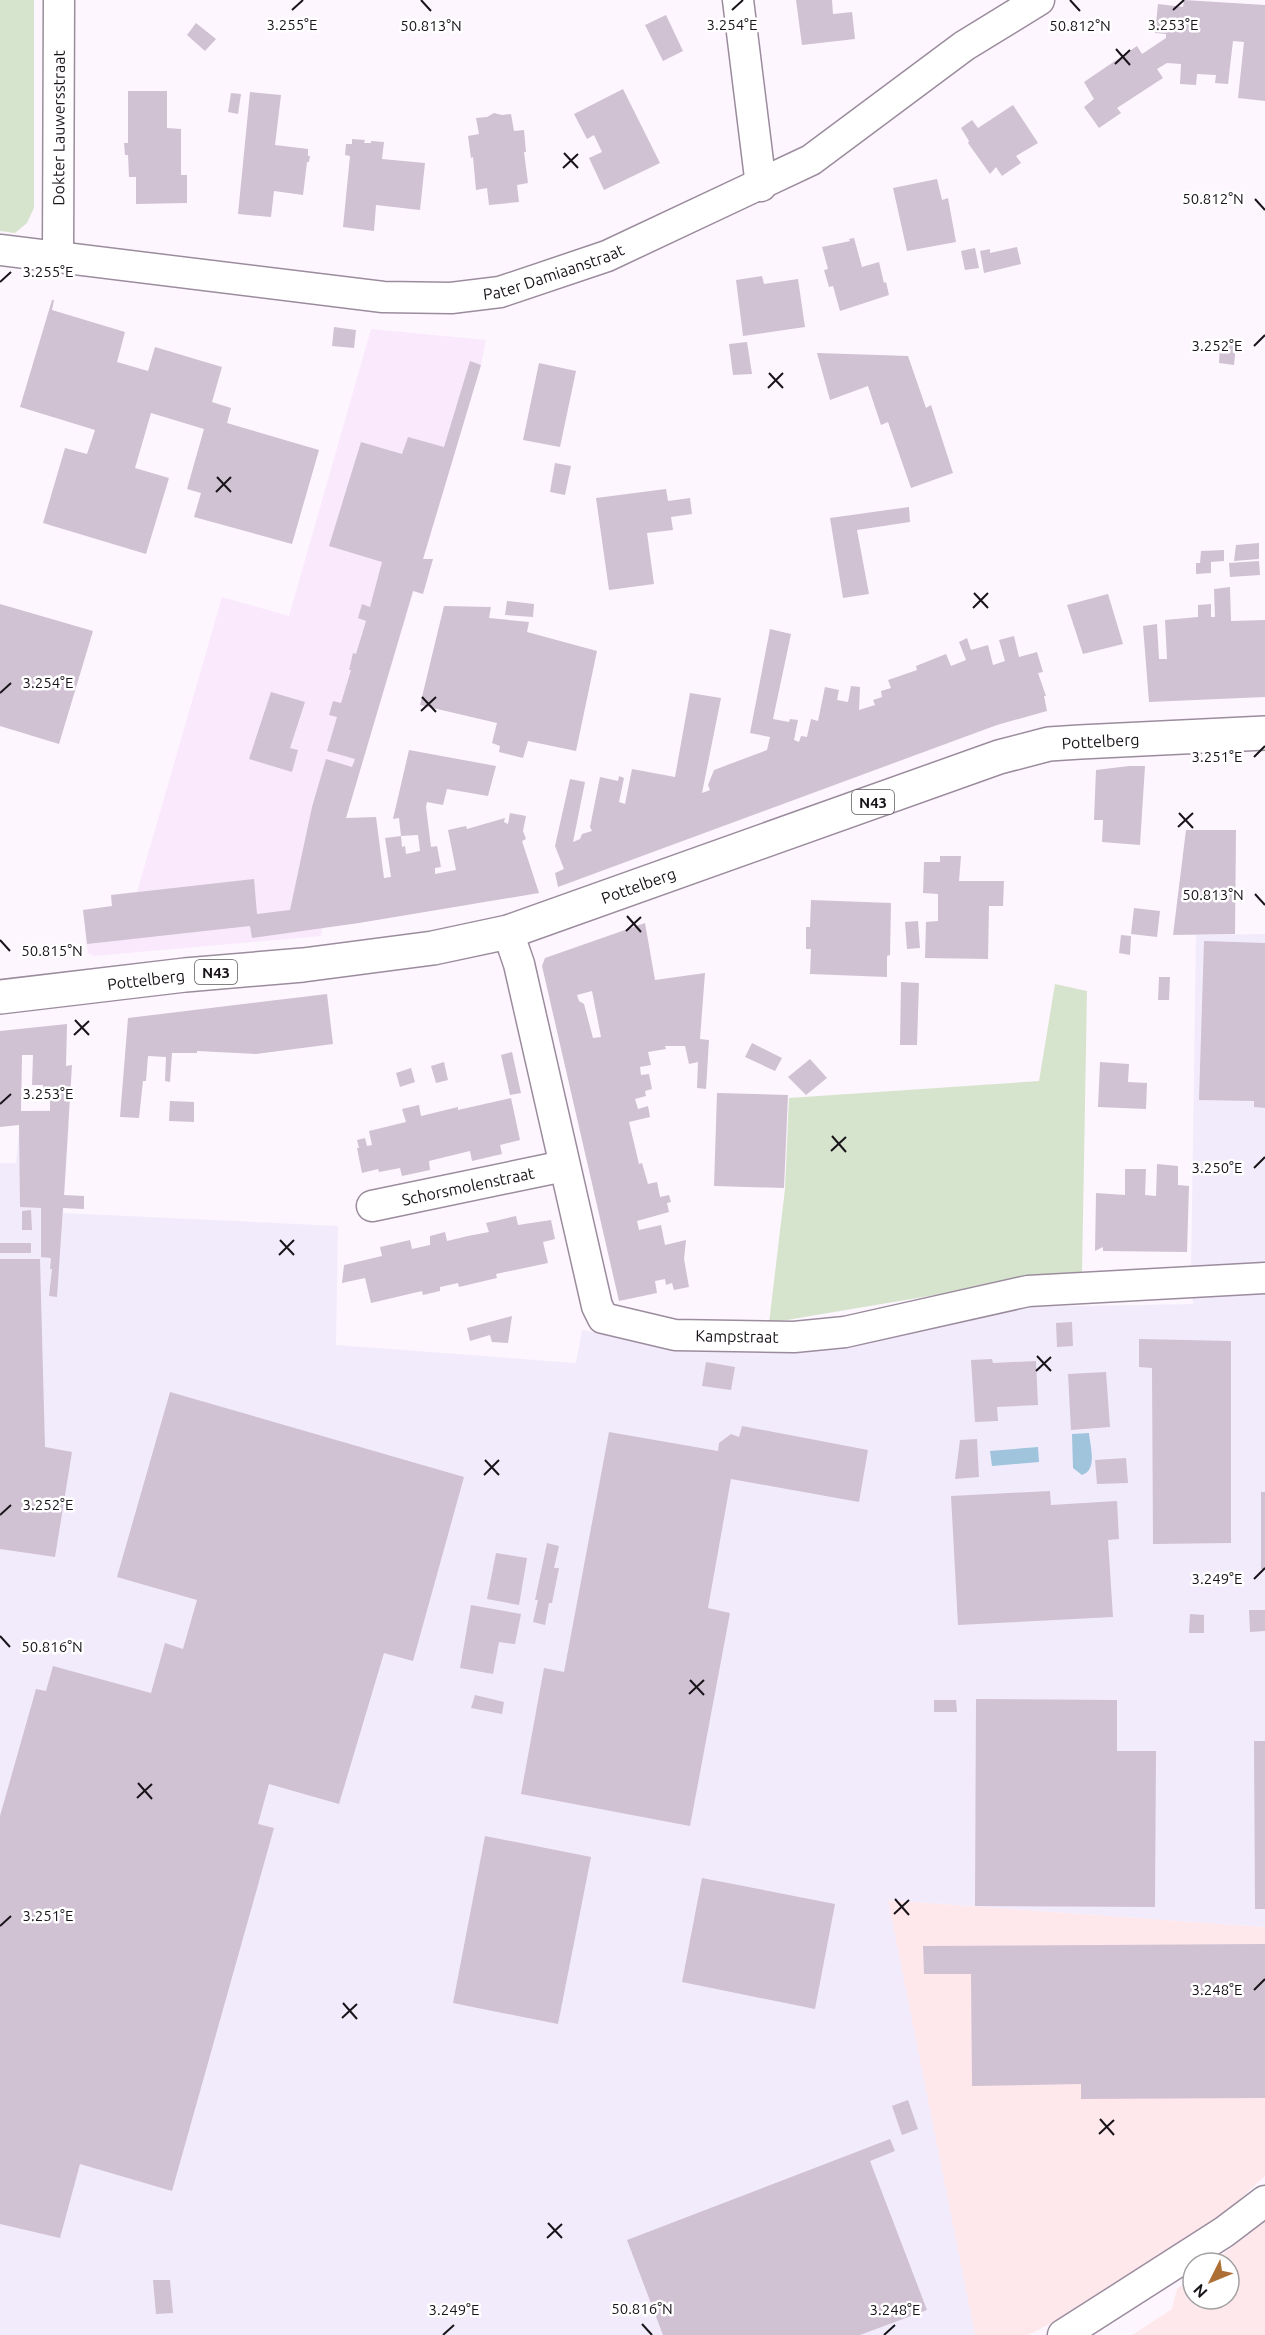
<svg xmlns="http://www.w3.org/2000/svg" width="1265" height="2335" font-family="Ubuntu,sans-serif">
  <rect width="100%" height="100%" fill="#fdf6fe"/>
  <!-- commercial -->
  <g fill="#fee8ec">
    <path d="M 887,1900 L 1265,1927 L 1265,2176 L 1222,2216 L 1096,2300 L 1028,2335 L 975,2335 Z"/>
    <path d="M 1265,2222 L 1265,2335 L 1132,2335 L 1172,2309 L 1177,2289 L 1193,2277 L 1193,2299 L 1229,2299 L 1229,2263 L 1211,2263 Z"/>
  </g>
  <!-- industrial -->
  <path fill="#f2ebfc" d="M 1265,934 L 1265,1927 L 888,1900 L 975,2335 L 0,2335 L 0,1163 L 16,1163 L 21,1111 L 54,1110 L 56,1118 L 69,1126 L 63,1213 L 338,1226 L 336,1345 L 576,1363 L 582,1330 L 683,1348 L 1023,1307 L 1193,1304 L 1191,1274 L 1196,935 Z"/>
  <!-- built -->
  <path fill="#fae9fd" d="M 371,329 L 486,340 L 481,365 L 346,818 L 321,936 L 94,956 L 88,953 L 83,910 L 112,906 L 111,895 L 137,892 L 222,597 L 289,616 Z"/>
  <!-- green -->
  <g fill="#d7e4cd">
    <path d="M 0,0 L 34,0 L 34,208 L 27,223 L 15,233 L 0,231 Z"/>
    <path d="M 1055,984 L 1087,991 L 1082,1275 L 1053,1275 L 769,1323 L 785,1189 L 789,1098 L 1039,1081 Z"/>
  </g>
  <!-- water -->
  <g fill="#9fc4dc">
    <path d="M 1089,1433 C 1090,1446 1098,1470 1082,1475 L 1073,1468 L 1072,1434 Z"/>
    <path d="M 1038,1447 L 1039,1462 L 992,1466 L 990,1451 Z"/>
  </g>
  <!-- building -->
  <g fill="#d0c1d3" fill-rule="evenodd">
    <path d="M 796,0 L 832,0 L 833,14 L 852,12 L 855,39 L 802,45 Z"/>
    <path d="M 1184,0 L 1265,5 L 1265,101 L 1238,98 L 1244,42 L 1233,41 L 1228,84 L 1215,83 L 1216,75 L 1197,74 L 1196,85 L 1180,84 L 1181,64 L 1167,63 L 1157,69 L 1163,78 L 1117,108 L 1121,113 L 1099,128 L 1084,107 L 1094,99 L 1084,82 L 1137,46 L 1142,54 L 1166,38 L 1166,34 L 1155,33 L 1158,4 L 1183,7 Z"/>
    <path d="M 666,15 L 683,51 L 663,61 L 645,25 Z"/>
    <path d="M 196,23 L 216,39 L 205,51 L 187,35 Z"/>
    <path d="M 623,89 L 660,163 L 604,190 L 589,158 L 602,152 L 594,135 L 587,139 L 574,114 Z"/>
    <path d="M 128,91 L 167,91 L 167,128 L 181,129 L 181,175 L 187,175 L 187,203 L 136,204 L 136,177 L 129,177 L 128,155 L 125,155 L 124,143 L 128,143 Z"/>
    <path d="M 250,92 L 281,95 L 275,145 L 308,149 L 308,156 L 310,156 L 309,162 L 307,162 L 303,195 L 274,191 L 271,217 L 238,214 Z"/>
    <path d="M 231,93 L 241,94 L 238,114 L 228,112 Z"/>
    <path d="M 1013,105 L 1038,143 L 1016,156 L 1021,163 L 1002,176 L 996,167 L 990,174 L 968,143 L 969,141 L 961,128 L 972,120 L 978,128 Z"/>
    <path d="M 494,113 L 502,115 L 511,114 L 514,131 L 524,130 L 526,152 L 524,152 L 528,183 L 517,185 L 519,202 L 489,205 L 487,188 L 476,190 L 473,157 L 471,158 L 468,136 L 479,134 L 476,118 L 487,117 Z"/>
    <path d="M 352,139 L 365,140 L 364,143 L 371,143 L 371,141 L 384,142 L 382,159 L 425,163 L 420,210 L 376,205 L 374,231 L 343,227 L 350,156 L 345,155 L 346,144 L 352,144 Z"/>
    <path d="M 937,179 L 942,200 L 948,198 L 956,242 L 907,251 L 893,188 Z"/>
    <path d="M 854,238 L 862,267 L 879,262 L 884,283 L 886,282 L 889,295 L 840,311 L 833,286 L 829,287 L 824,270 L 828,269 L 822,247 L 850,241 L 849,239 Z"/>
    <path d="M 1017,247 L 1021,264 L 984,273 L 980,251 L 990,249 L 990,253 Z"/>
    <path d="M 975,248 L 979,268 L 965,270 L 961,251 Z"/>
    <path d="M 762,276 L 764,284 L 798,279 L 805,327 L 743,336 L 736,280 Z"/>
    <path d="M 52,300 L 54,300 L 52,310 L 125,332 L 117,362 L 148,371 L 155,347 L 222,367 L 212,402 L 231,408 L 227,423 L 319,450 L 292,544 L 194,517 L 201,493 L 187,489 L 204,429 L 151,413 L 135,468 L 169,478 L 146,554 L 43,523 L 65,448 L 87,454 L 95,430 L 20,407 Z"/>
    <path d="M 334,327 L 356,330 L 354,348 L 332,346 Z"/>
    <path d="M 747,342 L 752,374 L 733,375 L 729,344 Z"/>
    <path d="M 1220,344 L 1236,346 L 1234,365 L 1219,363 Z"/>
    <path d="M 817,353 L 908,356 L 926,408 L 931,405 L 953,473 L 911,488 L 888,422 L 881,425 L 868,386 L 830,400 Z"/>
    <path d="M 470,361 L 481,365 L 423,559 L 433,559 L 423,594 L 413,591 L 346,818 L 376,817 L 384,878 L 391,877 L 385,838 L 401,836 L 399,818 L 393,819 L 409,750 L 496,766 L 488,796 L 447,789 L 443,805 L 427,802 L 426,807 L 431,847 L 437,846 L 441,867 L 435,868 L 435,874 L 456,870 L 448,830 L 466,826 L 467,829 L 505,818 L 504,822 L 508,824 L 510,813 L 526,816 L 523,831 L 526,839 L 522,841 L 539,893 L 359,923 L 252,938 L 250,926 L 87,944 L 83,910 L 112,906 L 111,895 L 254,879 L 257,914 L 290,910 L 312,807 L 326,759 L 352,767 L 355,759 L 327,751 L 337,717 L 329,715 L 333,701 L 341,703 L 351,670 L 349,670 L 353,653 L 356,654 L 366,621 L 358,618 L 362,604 L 370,607 L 382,562 L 329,546 L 361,442 L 402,454 L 408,437 L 444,447 ZM 418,835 L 420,851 L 406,854 L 405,846 L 402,847 L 401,836 Z"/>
    <path d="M 539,363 L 576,371 L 560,447 L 523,440 Z"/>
    <path d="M 555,463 L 571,466 L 565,495 L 550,492 Z"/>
    <path d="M 666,489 L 668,501 L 690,498 L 692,514 L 671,517 L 673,530 L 647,533 L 654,584 L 609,590 L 596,498 Z"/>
    <path d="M 909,507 L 910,522 L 857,530 L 869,594 L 843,598 L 830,518 Z"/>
    <path d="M 1259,543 L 1259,559 L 1234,561 L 1236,545 Z"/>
    <path d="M 1224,550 L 1224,561 L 1211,562 L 1211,573 L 1196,574 L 1196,563 L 1200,563 L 1201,551 Z"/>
    <path d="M 1259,561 L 1260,575 L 1230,577 L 1229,563 Z"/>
    <path d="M 1230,587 L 1231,621 L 1265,620 L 1265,697 L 1149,702 L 1143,626 L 1157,624 L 1159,659 L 1167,659 L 1165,620 L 1198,617 L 1198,605 L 1211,604 L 1211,617 L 1215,617 L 1214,589 Z"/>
    <path d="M 1108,594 L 1123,644 L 1083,654 L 1067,605 Z"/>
    <path d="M 507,601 L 534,604 L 533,617 L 505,615 Z"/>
    <path d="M 0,604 L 93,631 L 59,744 L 0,726 Z"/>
    <path d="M 444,606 L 491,607 L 489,618 L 529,622 L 527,632 L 597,651 L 576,751 L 528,741 L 523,758 L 499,752 L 500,746 L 492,743 L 497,723 L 420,705 Z"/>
    <path d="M 770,629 L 791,634 L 773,719 L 789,722 L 790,719 L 798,720 L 794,740 L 799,742 L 801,736 L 807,737 L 811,719 L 818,721 L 825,687 L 839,690 L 837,700 L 848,702 L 851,686 L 860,687 L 859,710 L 875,705 L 873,700 L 882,697 L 881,691 L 891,688 L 888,680 L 917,670 L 916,666 L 946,654 L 951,666 L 966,660 L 959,642 L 967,638 L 971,650 L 988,645 L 993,665 L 1005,661 L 999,640 L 1014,636 L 1019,657 L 1037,652 L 1043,672 L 1038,673 L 1046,696 L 1044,696 L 1047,711 L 997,725 L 558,887 L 555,873 L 564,869 L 555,846 L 570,779 L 585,782 L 573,842 L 580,839 L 582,834 L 592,831 L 590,827 L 600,777 L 618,781 L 619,776 L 624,778 L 619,802 L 625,804 L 632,769 L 675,777 L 690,693 L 721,698 L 702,793 L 710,790 L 708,785 L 714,770 L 767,750 L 770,737 L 750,733 Z"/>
    <path d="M 271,692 L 305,702 L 290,748 L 298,750 L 292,772 L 249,759 Z"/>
    <path d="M 1129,766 L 1145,766 L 1140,845 L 1102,842 L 1103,820 L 1094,820 L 1096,770 Z"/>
    <path d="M 1186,830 L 1236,830 L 1235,934 L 1173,935 Z"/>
    <path d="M 940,856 L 961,856 L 959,881 L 1004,881 L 1003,906 L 989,906 L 988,959 L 925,958 L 926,922 L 938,921 L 938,894 L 923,893 L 924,862 L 940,862 Z"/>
    <path d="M 811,900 L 891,903 L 890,955 L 887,956 L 887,977 L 810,974 L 811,949 L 806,949 L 806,927 L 810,927 Z"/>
    <path d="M 1134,908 L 1160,911 L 1157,937 L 1131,934 Z"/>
    <path d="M 918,921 L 920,948 L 907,949 L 905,922 Z"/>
    <path d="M 645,923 L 655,980 L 705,973 L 700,1039 L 709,1040 L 706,1089 L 697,1088 L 698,1062 L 689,1064 L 685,1046 L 665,1046 L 666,1049 L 648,1052 L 651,1065 L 640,1067 L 641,1075 L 649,1074 L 652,1089 L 645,1091 L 646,1096 L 635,1099 L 638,1109 L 648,1106 L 650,1117 L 629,1122 L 639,1164 L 642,1163 L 648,1184 L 657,1182 L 660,1197 L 669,1195 L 671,1202 L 667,1203 L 669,1212 L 637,1221 L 639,1230 L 661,1225 L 665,1245 L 686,1240 L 684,1259 L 689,1287 L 674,1290 L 672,1283 L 666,1285 L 665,1279 L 655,1281 L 657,1293 L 619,1301 L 542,966 L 545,958 ZM 592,991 L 601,1037 L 593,1038 L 584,1004 L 579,1001 L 577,995 Z"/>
    <path d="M 1121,935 L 1131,936 L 1130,955 L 1119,953 Z"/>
    <path d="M 1204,941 L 1265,943 L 1265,1108 L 1254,1107 L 1254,1101 L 1199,1100 Z"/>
    <path d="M 1159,977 L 1170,977 L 1169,1000 L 1158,1000 Z"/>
    <path d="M 901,982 L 919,983 L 917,1045 L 900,1045 Z"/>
    <path d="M 327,994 L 333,1044 L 256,1054 L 197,1051 L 197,1053 L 172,1053 L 170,1082 L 165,1081 L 166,1057 L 148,1056 L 146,1081 L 143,1081 L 139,1118 L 120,1117 L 128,1018 Z"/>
    <path d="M 67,1024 L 66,1066 L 72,1065 L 64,1195 L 84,1196 L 84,1209 L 63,1208 L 57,1297 L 49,1296 L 52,1269 L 50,1269 L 51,1258 L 41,1257 L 41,1208 L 20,1207 L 19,1125 L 0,1127 L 0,1031 ZM 22,1055 L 33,1055 L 32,1085 L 43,1085 L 43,1091 L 50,1092 L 50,1111 L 21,1111 Z"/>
    <path d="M 752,1043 L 782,1058 L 775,1071 L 745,1057 Z"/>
    <path d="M 512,1052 L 521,1093 L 510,1095 L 501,1055 Z"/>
    <path d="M 810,1059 L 827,1078 L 806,1095 L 788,1077 Z"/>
    <path d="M 444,1062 L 448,1080 L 436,1083 L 431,1066 Z"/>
    <path d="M 1100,1062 L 1129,1064 L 1128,1082 L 1147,1083 L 1146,1109 L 1098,1107 Z"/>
    <path d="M 411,1068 L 415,1082 L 400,1087 L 396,1073 Z"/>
    <path d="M 717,1093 L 788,1095 L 784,1188 L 714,1186 Z"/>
    <path d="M 511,1098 L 520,1140 L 500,1145 L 502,1154 L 472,1161 L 470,1151 L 429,1161 L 430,1170 L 402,1176 L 400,1168 L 379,1172 L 378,1169 L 362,1173 L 357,1148 L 359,1148 L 357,1140 L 365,1138 L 367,1146 L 372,1145 L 369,1131 L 406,1122 L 402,1109 L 419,1105 L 421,1116 L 458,1107 L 458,1110 Z"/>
    <path d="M 170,1101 L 194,1102 L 194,1122 L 169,1121 Z"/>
    <path d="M 1157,1164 L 1178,1166 L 1178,1185 L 1189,1186 L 1187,1252 L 1103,1251 L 1103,1247 L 1095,1251 L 1096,1193 L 1125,1195 L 1125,1169 L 1146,1169 L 1145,1195 L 1156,1196 Z"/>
    <path d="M 31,1210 L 32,1230 L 22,1230 L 22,1211 Z"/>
    <path d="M 516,1216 L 518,1225 L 551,1220 L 555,1239 L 543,1242 L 548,1263 L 496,1274 L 497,1278 L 480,1282 L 459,1287 L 458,1283 L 440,1287 L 440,1291 L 423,1295 L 422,1291 L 371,1303 L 365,1278 L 342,1283 L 344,1265 L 382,1256 L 380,1247 L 410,1240 L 412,1249 L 430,1245 L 430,1236 L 445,1232 L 447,1241 L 468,1236 L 489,1232 L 486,1223 Z"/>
    <rect x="0" y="1243" width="31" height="10"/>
    <path d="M 0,1259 L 40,1259 L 45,1447 L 72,1452 L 55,1557 L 0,1549 Z"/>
    <path d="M 512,1316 L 508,1343 L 492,1342 L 490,1335 L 470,1341 L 467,1328 Z"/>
    <path d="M 1072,1322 L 1073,1346 L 1057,1347 L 1056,1323 Z"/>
    <path d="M 1139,1339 L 1231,1341 L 1231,1543 L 1153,1544 L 1152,1368 L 1139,1367 Z"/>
    <path d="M 992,1359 L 993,1363 L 1036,1361 L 1038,1405 L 997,1407 L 998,1421 L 975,1422 L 971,1360 Z"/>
    <path d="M 706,1362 L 735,1367 L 731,1390 L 702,1386 Z"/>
    <path d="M 1106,1372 L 1110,1427 L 1071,1430 L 1068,1374 Z"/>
    <path d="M 170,1392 L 464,1477 L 413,1661 L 384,1653 L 339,1804 L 269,1784 L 258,1824 L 274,1828 L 172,2191 L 80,2164 L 60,2238 L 0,2224 L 0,1816 L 36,1689 L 46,1691 L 53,1666 L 151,1693 L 165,1643 L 183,1649 L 197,1600 L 117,1577 Z"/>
    <path d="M 742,1426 L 868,1450 L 859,1502 L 731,1479 L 708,1608 L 730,1613 L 690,1826 L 521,1794 L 544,1668 L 564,1672 L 609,1432 L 718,1451 L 719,1443 L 731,1434 L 739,1437 Z"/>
    <path d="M 977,1439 L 979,1477 L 955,1479 L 960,1440 Z"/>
    <path d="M 1126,1458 L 1128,1483 L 1097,1484 L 1095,1460 Z"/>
    <path d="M 1050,1491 L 1051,1505 L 1117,1501 L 1119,1539 L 1108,1540 L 1113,1617 L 958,1625 L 951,1496 Z"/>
    <rect x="1261" y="1492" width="4" height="77"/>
    <path d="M 547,1543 L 559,1546 L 554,1568 L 559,1568 L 552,1603 L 549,1603 L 545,1625 L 533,1622 L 538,1600 L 535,1600 Z"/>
    <path d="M 496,1553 L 527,1558 L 519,1605 L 487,1599 Z"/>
    <path d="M 471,1605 L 521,1614 L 515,1644 L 499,1642 L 493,1674 L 460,1668 Z"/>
    <path d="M 1249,1610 L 1265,1610 L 1265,1631 L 1250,1632 Z"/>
    <path d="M 1190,1614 L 1204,1615 L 1204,1633 L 1189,1633 Z"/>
    <path d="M 475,1695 L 504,1702 L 502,1714 L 471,1708 Z"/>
    <path d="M 976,1699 L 1117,1700 L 1117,1751 L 1156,1751 L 1155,1907 L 975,1906 Z"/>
    <path d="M 934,1700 L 956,1700 L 957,1712 L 934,1712 Z"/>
    <path d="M 1254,1741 L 1265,1741 L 1265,1909 L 1255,1909 Z"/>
    <path d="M 485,1836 L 591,1857 L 558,2024 L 453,2003 Z"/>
    <path d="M 702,1878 L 835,1904 L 815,2009 L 682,1982 Z"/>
    <path d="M 1265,1944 L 1265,2098 L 1081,2099 L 1081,2084 L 972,2086 L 971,1974 L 924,1974 L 923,1946 Z"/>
    <path d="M 908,2100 L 918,2129 L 902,2135 L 892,2106 Z"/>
    <path d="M 890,2139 L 895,2151 L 870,2161 L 927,2310 L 860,2335 L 663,2335 L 627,2240 Z"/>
    <path d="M 153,2280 L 170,2280 L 173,2313 L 156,2314 Z"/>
  </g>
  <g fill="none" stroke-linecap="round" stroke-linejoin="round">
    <defs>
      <g id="street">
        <path d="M 738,0 L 761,186"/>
        <path id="s1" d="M 0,250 L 383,297 L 451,298 L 500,292 L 607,256 L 811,160 L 964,46 L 1039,0"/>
        <path id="s2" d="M 58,256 L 59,0"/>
        <path id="s3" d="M 508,932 L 519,964 L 597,1306 L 603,1318 L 675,1335 L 794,1337 L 845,1332 L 1028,1291 L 1265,1278"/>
        <path id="s4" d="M 372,1206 L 564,1166"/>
        <path d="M 1063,2335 L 1224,2232 L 1265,2201"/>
      </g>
      <g id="primary">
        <path id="s5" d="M 0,997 L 185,975 L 303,965 L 433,948 L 508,932 L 999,757 L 1049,744 L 1080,742 L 1265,733"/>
      </g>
    </defs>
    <!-- street casing -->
    <use href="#street" stroke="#9b8c9d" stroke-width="33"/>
    <!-- primary casing -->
    <use href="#primary" stroke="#9b8c9d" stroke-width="36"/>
    <!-- street -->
    <use href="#street" stroke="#fff" stroke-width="30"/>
    <!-- primary -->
    <use href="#primary" stroke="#fff" stroke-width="33"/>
  </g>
  <!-- ticks -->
  <path fill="none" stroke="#19141a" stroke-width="2" d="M 421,0 L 431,11M 1070,0 L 1080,11M 292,10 L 303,0M 732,10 L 743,0M 1173,10 L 1184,0M 1116,49 L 1130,65M 1115,64 L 1130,50M 564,153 L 578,168M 563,168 L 578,154M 1255,199 L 1265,210M 0,282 L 11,272M 1254,346 L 1265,335M 769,373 L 783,388M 768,388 L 783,373M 217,477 L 231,492M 216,492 L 231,477M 974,593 L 988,608M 973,608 L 988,593M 0,693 L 11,683M 422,697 L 436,712M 421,711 L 436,697M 1254,757 L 1265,746M 1179,813 L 1193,828M 1178,827 L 1193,813M 1255,894 L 1265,905M 627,916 L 641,932M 626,931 L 641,917M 0,940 L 10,951M 75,1020 L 89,1035M 74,1035 L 89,1021M 0,1104 L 11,1094M 832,1136 L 846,1152M 831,1151 L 846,1137M 1254,1168 L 1265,1157M 280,1240 L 294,1255M 279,1255 L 294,1240M 1037,1356 L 1051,1371M 1036,1371 L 1051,1357M 485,1460 L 499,1475M 484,1475 L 499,1460M 0,1515 L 11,1505M 1254,1579 L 1265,1568M 0,1636 L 10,1647M 690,1680 L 704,1695M 689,1694 L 704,1680M 138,1783 L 152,1799M 137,1798 L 152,1784M 895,1899 L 909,1915M 894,1914 L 909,1900M 0,1926 L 11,1916M 1254,1990 L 1265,1979M 343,2003 L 357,2019M 342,2018 L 357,2004M 1100,2119 L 1114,2135M 1099,2134 L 1114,2120M 548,2223 L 562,2238M 547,2238 L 562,2224M 642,2324 L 652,2335M 443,2335 L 454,2325M 884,2335 L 895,2325"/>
  <g text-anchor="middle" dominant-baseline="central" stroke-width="5" stroke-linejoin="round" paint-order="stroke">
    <!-- shield labels -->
    <g fill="#fff" stroke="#5e5a5f" stroke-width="1.5">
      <rect x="852" y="790" width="42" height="24" rx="4.5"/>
      <rect x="195" y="960" width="42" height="24" rx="4.5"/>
    </g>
    <g font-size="15" font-weight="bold" fill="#19141a">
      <text x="873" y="802">N43</text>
      <text x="216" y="972">N43</text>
    </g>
    <!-- street labels -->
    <g font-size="16" fill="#19141a" stroke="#fff">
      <text stroke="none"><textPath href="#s2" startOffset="128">Dokter Lauwersstraat</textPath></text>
      <text stroke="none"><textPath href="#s1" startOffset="560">Pater Damiaanstraat</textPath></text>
      <text stroke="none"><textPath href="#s5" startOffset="1137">Pottelberg</textPath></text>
      <text stroke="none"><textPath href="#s5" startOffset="651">Pottelberg</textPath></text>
      <text stroke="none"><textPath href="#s5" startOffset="147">Pottelberg</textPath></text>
      <text stroke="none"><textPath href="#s4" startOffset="98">Schorsmolenstraat</textPath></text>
      <text stroke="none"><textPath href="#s3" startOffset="534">Kampstraat</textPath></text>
    </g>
  </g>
  <g font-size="15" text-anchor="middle" fill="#19141a" stroke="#fff" stroke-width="5" stroke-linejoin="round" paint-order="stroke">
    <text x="292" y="30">3.255°E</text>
    <text x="732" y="30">3.254°E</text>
    <text x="1173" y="30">3.253°E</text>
    <text x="431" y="31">50.813°N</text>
    <text x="1080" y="31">50.812°N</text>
    <text x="1213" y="204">50.812°N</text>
    <text x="48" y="277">3.255°E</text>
    <text x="1217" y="351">3.252°E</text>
    <text x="48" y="688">3.254°E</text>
    <text x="1217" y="762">3.251°E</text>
    <text x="1213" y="900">50.813°N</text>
    <text x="52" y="956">50.815°N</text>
    <text x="48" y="1099">3.253°E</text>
    <text x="1217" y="1173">3.250°E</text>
    <text x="48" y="1510">3.252°E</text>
    <text x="1217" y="1584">3.249°E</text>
    <text x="52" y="1652">50.816°N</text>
    <text x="48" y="1921">3.251°E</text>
    <text x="1217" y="1995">3.248°E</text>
    <text x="642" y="2314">50.816°N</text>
    <text x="454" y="2315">3.249°E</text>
    <text x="895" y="2315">3.248°E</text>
  </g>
  <!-- north arrow -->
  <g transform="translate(1211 2281) rotate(227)"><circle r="28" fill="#ffffff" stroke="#a3a1a3" stroke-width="1.5"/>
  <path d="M0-4.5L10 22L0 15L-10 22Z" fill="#ad6f35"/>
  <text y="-9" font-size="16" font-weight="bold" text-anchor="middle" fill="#19141a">N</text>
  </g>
</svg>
